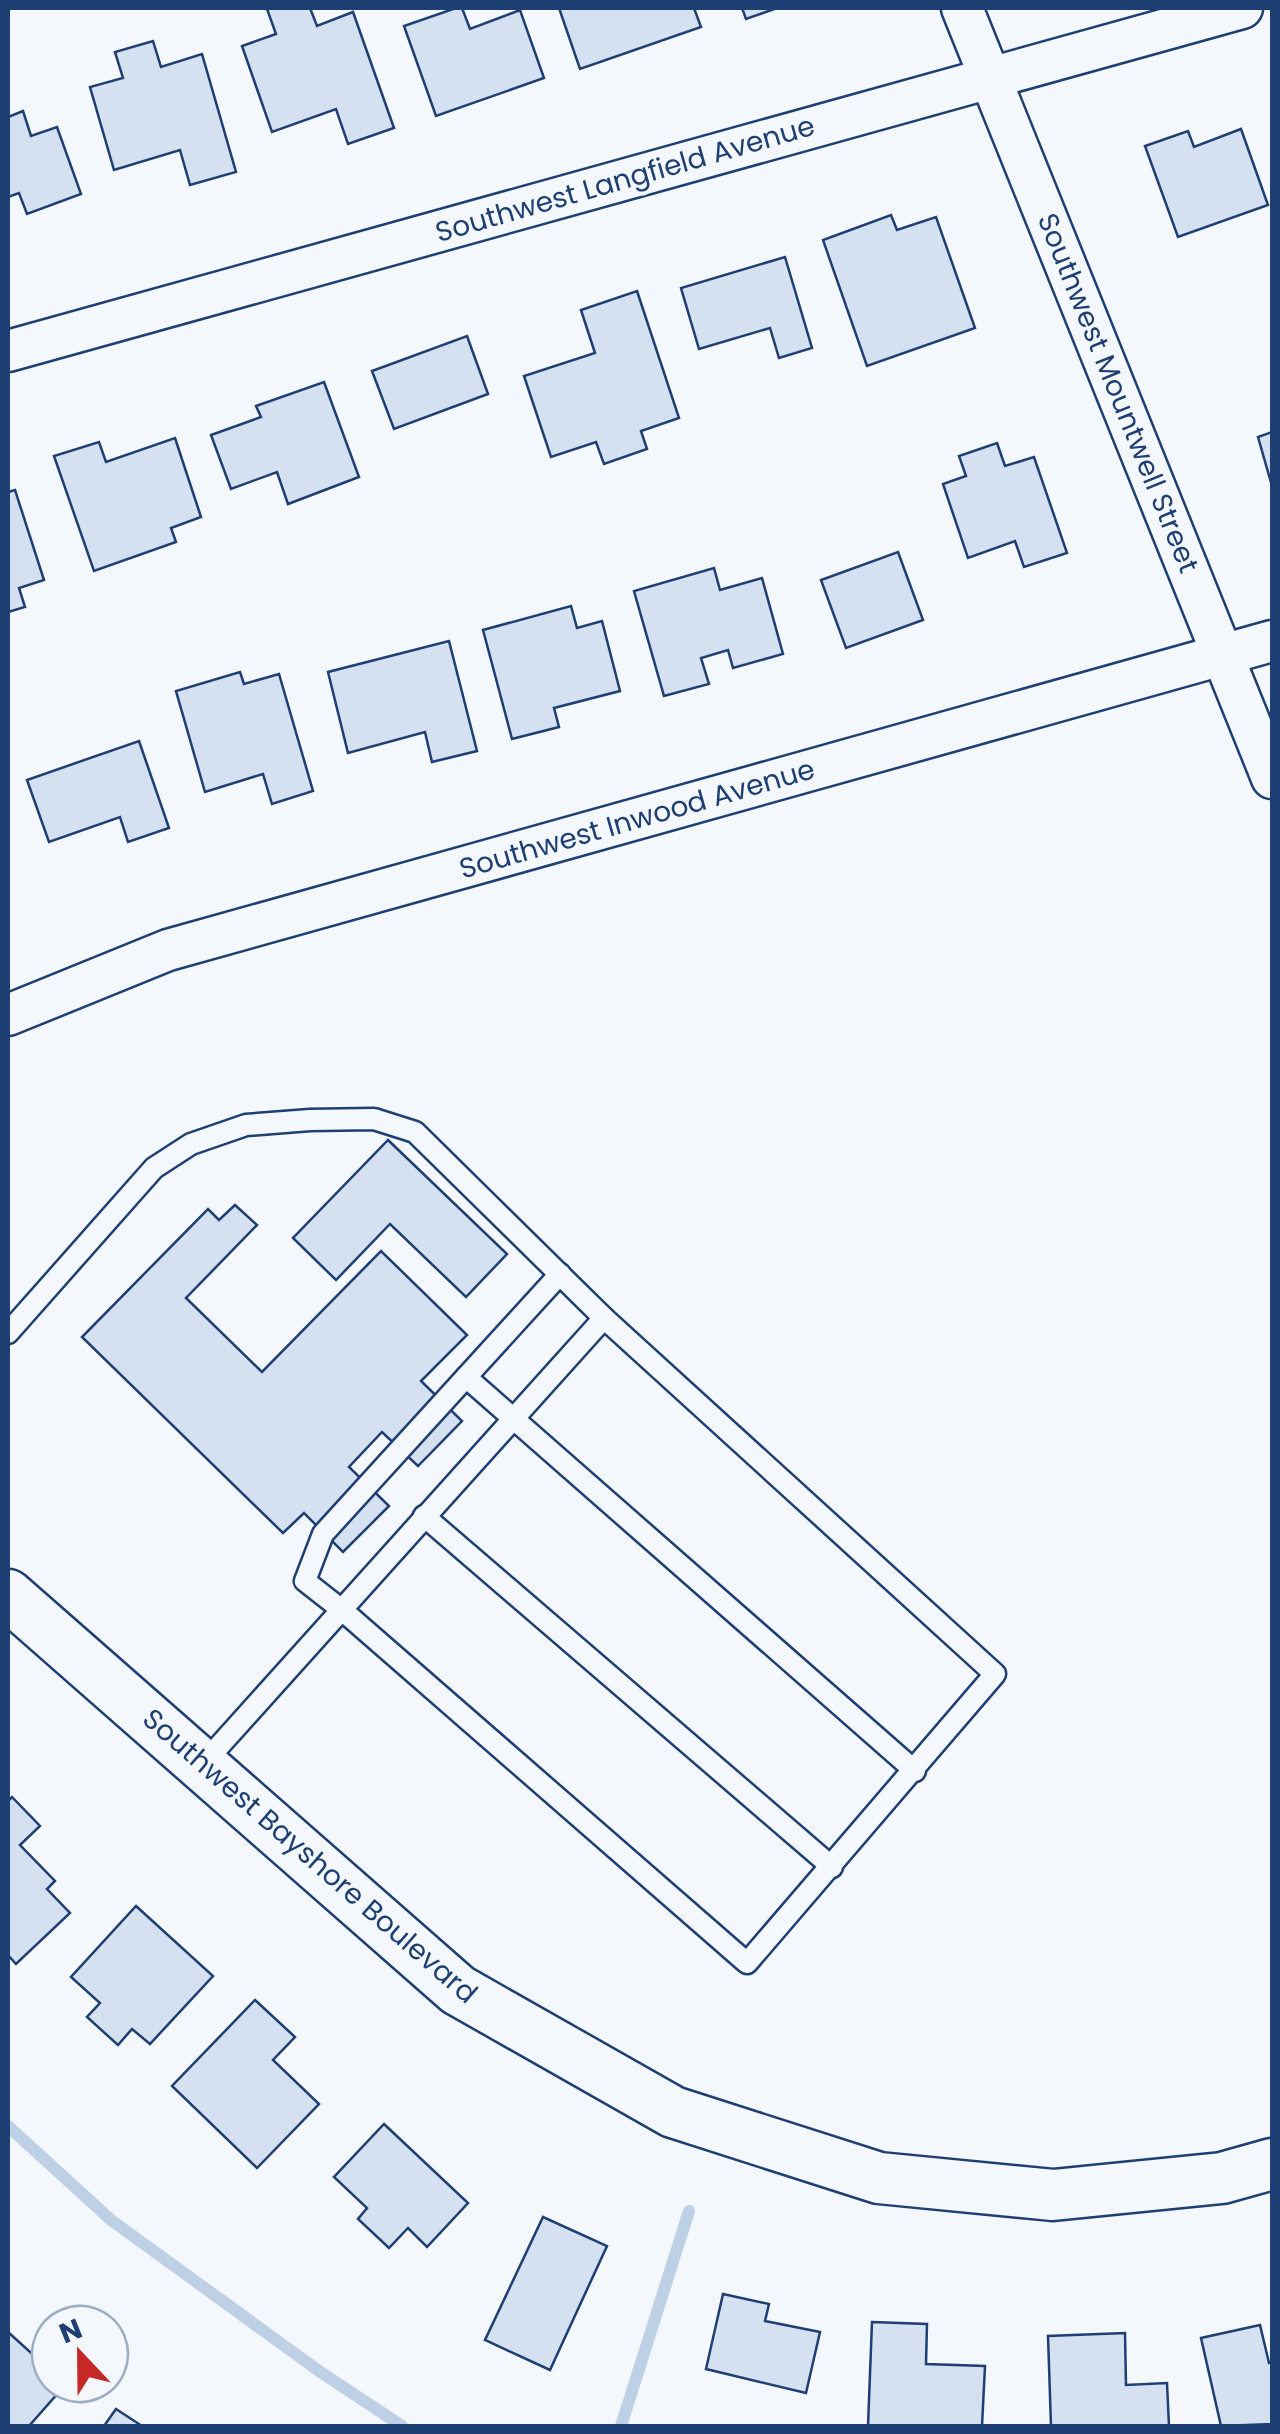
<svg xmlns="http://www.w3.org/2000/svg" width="1280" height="2434" font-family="Poppins,sans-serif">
  <rect width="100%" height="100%" fill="#f4f7fb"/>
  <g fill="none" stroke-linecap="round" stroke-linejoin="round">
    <!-- stream -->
    <g stroke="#bed0e5" stroke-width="12">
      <path d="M 8,2126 L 111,2220 L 319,2371 L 402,2426"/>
      <path d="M 621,2426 L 689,2211"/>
    </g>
  </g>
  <!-- building -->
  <g fill="#d5e0f0" stroke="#1d3f73" stroke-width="2.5">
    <path d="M 273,8 L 310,8 L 317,26 L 353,12 L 394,128 L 348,144 L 336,109 L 272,132 L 242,46 L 276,34 L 267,9 Z"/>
    <path d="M 456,8 L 462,8 L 470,29 L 520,10 L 544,78 L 436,116 L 404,26 Z"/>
    <path d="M 559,8 L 694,8 L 701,27 L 580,69 Z"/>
    <path d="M 742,8 L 777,8 L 746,19 Z"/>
    <path d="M 153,41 L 161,67 L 202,54 L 236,172 L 190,185 L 180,150 L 114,170 L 90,87 L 123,78 L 115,52 Z"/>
    <path d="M 23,111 L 31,136 L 57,127 L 81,194 L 27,214 L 19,193 L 8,197 L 8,117 Z"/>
    <path d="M 1241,129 L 1268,205 L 1178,237 L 1145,146 L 1188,131 L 1194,147 Z"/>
    <path d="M 891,215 L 897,230 L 936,217 L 975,328 L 867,366 L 823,240 Z"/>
    <path d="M 785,257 L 812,348 L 779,358 L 770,328 L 699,349 L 681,288 Z"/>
    <path d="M 637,291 L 679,418 L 641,431 L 647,449 L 604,464 L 596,442 L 551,457 L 524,376 L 595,353 L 581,310 Z"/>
    <path d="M 467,336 L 488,394 L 394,429 L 372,371 Z"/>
    <path d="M 324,382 L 359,477 L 288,504 L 277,472 L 231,489 L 211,435 L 261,417 L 256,406 Z"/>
    <path d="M 1272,432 L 1272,486 L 1258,437 Z"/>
    <path d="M 175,438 L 201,517 L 171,528 L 176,542 L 94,571 L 54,456 L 99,442 L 106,462 Z"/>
    <path d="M 997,443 L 1005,466 L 1034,457 L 1067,553 L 1024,567 L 1015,541 L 968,558 L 943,484 L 966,476 L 959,456 Z"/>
    <path d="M 15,490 L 44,580 L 19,588 L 25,607 L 8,612 L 8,492 Z"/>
    <path d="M 898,552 L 923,620 L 846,648 L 821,580 Z"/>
    <path d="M 714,568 L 720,590 L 762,578 L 783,654 L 733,668 L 728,650 L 701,658 L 709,684 L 664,696 L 634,591 Z"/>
    <path d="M 571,606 L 577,628 L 602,621 L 620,691 L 554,708 L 559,727 L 512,739 L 483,630 Z"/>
    <path d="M 449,641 L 477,751 L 432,762 L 425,732 L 348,753 L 328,672 Z"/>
    <path d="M 240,672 L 244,684 L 279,674 L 313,791 L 272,804 L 263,774 L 205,792 L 176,691 Z"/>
    <path d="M 139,741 L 169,828 L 128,842 L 120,817 L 49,842 L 27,780 Z"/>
    <path d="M 388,1140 L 507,1254 L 466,1297 L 390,1224 L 336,1280 L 293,1238 Z"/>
    <path d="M 235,1205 L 257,1225 L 186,1298 L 262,1372 L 381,1251 L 467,1335 L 421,1381 L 462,1421 L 418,1466 L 382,1432 L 349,1467 L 389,1506 L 343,1552 L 304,1513 L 283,1533 L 82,1337 L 208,1209 L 219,1220 Z"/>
    <path d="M 12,1797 L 40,1826 L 20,1845 L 55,1881 L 47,1889 L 70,1913 L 16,1964 L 8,1955 L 8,1801 Z"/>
    <path d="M 136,1906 L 213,1976 L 150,2044 L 132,2029 L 118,2045 L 87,2017 L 100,2003 L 71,1977 Z"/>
    <path d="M 255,2000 L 295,2037 L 273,2060 L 319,2104 L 257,2168 L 172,2086 Z"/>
    <path d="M 384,2124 L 468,2203 L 427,2247 L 408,2228 L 389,2248 L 358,2219 L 367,2208 L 334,2177 Z"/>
    <path d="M 543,2217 L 607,2246 L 550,2370 L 485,2340 Z"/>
    <path d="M 723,2294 L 769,2304 L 765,2321 L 820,2332 L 806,2393 L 706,2369 Z"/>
    <path d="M 872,2322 L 927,2324 L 926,2364 L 985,2366 L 982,2426 L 868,2426 Z"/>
    <path d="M 1260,2325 L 1269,2363 L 1272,2362 L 1272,2424 L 1221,2426 L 1201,2338 Z"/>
    <path d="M 8,2332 L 50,2370 L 50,2384 L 66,2384 L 29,2426 L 8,2426 Z"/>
    <path d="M 1125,2333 L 1126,2385 L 1167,2383 L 1169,2426 L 1051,2426 L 1048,2336 Z"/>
    <path d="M 116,2409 L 142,2426 L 104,2426 Z"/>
  </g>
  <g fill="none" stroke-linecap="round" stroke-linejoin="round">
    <defs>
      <g id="service">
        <path d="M 8,1333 L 154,1168 L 191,1144 L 246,1125 L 310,1120 L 374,1119 L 415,1132 L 604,1318"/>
        <path d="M 466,1377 L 915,1771"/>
        <path d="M 424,1516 L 832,1867"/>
        <path d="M 203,1764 C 337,1615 470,1466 604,1318 L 995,1674 L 747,1963 L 342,1610 L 305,1581 L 323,1534 L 560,1274"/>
      </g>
      <g id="minor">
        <path d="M 962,8 L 1272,778"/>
        <path d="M 8,351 L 1242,8"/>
        <path d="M 8,1015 L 168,950 L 1272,641"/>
      </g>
      <path id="tertiary" d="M 8,1595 L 458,1990 L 673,2112 L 879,2178 L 1053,2195 L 1222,2178 L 1272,2164"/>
    </defs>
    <!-- service casing -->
    <use href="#service" stroke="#1d3f73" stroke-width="25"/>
    <!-- minor casing -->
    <use href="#minor" stroke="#1d3f73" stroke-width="45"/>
    <!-- tertiary casing -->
    <use href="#tertiary" stroke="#1d3f73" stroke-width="55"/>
    <!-- service -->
    <use href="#service" stroke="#f4f7fb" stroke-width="20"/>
    <!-- minor -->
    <use href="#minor" stroke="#f4f7fb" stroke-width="40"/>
    <!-- tertiary -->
    <use href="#tertiary" stroke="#f4f7fb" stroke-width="50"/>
  </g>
  <g text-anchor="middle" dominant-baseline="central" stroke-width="8" stroke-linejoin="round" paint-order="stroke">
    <!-- street labels -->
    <g font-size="28" fill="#1d3f73" stroke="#f4f7fb">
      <text transform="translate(625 179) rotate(-16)">Southwest Langfield Avenue</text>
      <text transform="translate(1118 393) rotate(68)">Southwest Mountwell Street</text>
      <text transform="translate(637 819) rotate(-16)">Southwest Inwood Avenue</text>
      <text transform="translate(310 1856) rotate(41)">Southwest Bayshore Boulevard</text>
    </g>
  </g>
  <!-- border -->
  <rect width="1280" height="2434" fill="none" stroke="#1d3f73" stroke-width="20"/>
  <!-- north arrow -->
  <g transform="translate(80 2354) rotate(338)"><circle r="48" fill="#f4f7fb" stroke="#9eadc5" stroke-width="2.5"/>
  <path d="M0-8L18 38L0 25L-18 38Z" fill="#c62828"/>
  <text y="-15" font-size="28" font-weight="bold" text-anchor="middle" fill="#1d3f73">N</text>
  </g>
</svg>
